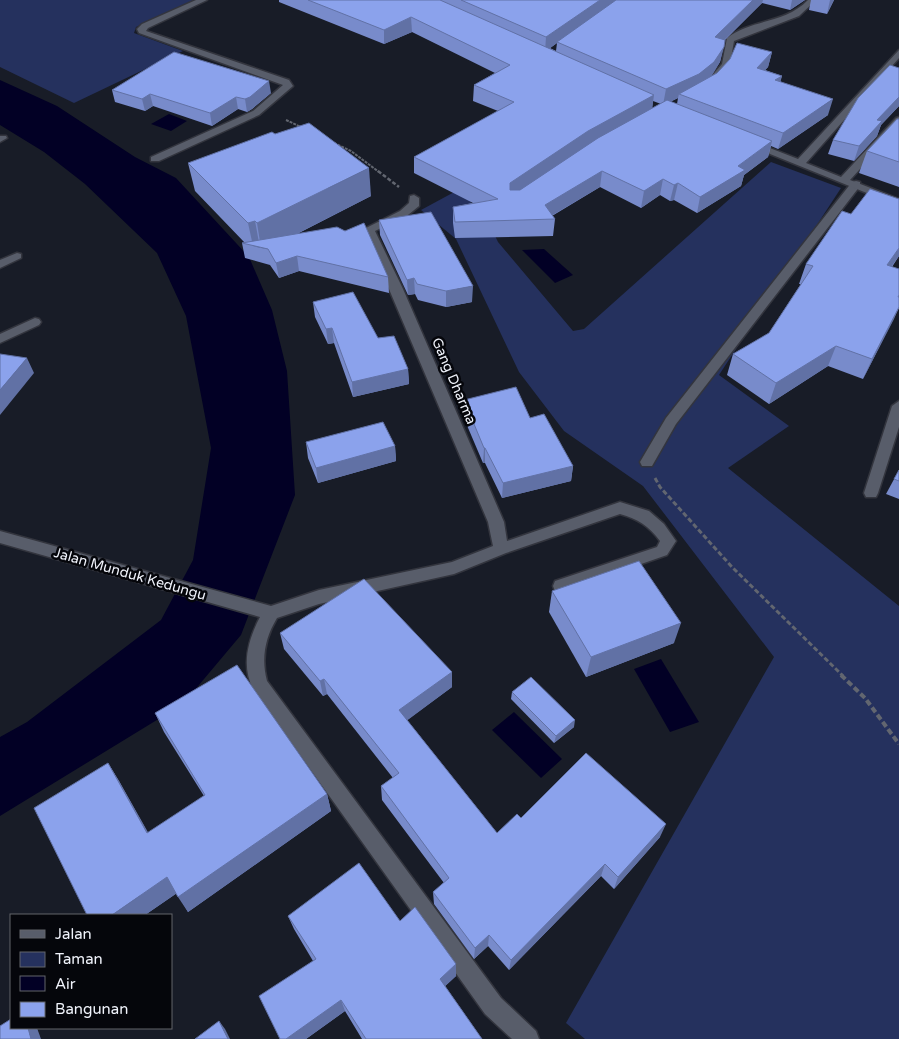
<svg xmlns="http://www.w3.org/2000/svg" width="899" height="1039" font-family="'Varela Round',sans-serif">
  <rect width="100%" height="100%" fill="#181c27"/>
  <!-- green -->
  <g fill="#25315e">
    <path d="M 0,0 L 194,0 L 136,27 L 134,33 L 183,51 L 74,103 L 0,67 Z"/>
    <path d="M 771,162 L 841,188 L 719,375 L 789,426 L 728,468 L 899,606 L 899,1039 L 585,1039 L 566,1023 L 774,657 L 643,486 L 564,431 L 519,372 L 456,239 L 421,210 L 458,190 L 486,217 L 498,242 L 573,331 L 584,329 Z"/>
  </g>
  <!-- water -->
  <g fill="#020025">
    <path d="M 0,80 L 57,106 L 135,157 L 176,178 L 249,257 L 272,310 L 287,371 L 295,495 L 241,635 L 183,704 L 0,816 L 0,737 L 27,722 L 161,620 L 193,560 L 211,448 L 186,316 L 157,253 L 85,184 L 44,152 L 0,125 Z"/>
    <path d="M 169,114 L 187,121 L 171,131 L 151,124 Z"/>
    <path d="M 544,249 L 573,275 L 555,283 L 522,250 Z"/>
    <path d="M 661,659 L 699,722 L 670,732 L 634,669 Z"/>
    <path d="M 514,712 L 562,759 L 541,778 L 492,730 Z"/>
  </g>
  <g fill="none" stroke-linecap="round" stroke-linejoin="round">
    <defs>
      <g id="lane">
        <path d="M 856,181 L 860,182 L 860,186 L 676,424 L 652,466 L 642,466 L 640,462 L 666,418 L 852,182 Z"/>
        <path d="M 17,253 L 21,254 L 21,258 L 0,268 L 0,260 Z"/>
        <path d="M 899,401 L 899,427 L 878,493 L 876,497 L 866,497 L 864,493 L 892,406 Z"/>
      </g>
      <g id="street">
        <path d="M 196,0 L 207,0 L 148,28 L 146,31 L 289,80 L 293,86 L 259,115 L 159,161 L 151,161 L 151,157 L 253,111 L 283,85 L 139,33 L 137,29 L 142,24 Z"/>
        <path d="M 808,0 L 816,0 L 799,16 L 734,41 L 730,64 L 717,81 L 711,81 L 709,79 L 722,64 L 727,38 C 751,19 785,24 808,0 Z"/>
        <path d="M 899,50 L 899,58 L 806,163 L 841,177 L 896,118 L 899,117 L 899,126 L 850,180 L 899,199 L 899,206 L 745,144 L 754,142 L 798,159 Z"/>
        <path d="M 0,136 L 6,136 L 7,138 L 0,142 Z"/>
        <path d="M 414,195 L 419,198 L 419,206 L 408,215 L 375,231 L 403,289 L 504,522 L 507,541 L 620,502 L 649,511 L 664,524 L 676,541 L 667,555 L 561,592 L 555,591 L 553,586 L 555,581 L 657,547 L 660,541 C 649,526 638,519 620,514 L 506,553 L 454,574 L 319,604 L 277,618 C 265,638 261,658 267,681 L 501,998 L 536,1031 L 539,1039 L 512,1039 L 485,1014 L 253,689 C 241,665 248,640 260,617 L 0,543 L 0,531 L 271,606 L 319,590 L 452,562 L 493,546 L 488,522 L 366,235 L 360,237 L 354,234 L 400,211 L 409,203 L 410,196 Z"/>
        <path d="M 35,318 L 39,319 L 41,322 L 39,325 L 0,343 L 0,334 Z"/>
      </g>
    </defs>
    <!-- lane casing -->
    <use href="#lane" stroke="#33353e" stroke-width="3"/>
    <!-- street casing -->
    <use href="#street" stroke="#33353e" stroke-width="3"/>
    <!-- path-far3 -->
    <g stroke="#626670" stroke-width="2" stroke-dasharray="3 1" stroke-linecap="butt">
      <path d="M 286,120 L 301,127"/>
      <path d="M 334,143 L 351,151 L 379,172"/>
    </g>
    <!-- path-far2 -->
    <path stroke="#626670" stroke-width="2.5" stroke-dasharray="4 2" stroke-linecap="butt" d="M 378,171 L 399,187"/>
    <!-- path-far1 -->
    <path stroke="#626670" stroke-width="3" stroke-dasharray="5 2.5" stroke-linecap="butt" d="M 655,478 L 660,487 L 732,567 L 843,676"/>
    <!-- path -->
    <path stroke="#626670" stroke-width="4" stroke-dasharray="6 3" stroke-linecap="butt" d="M 841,675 L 865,698 L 899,744"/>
    <!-- lane -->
    <use href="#lane" fill="#585d6a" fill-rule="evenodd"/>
    <!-- street -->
    <use href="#street" fill="#585d6a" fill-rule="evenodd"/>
  </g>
  <!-- wall -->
  <g fill="#788bcb" fill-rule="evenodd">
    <path d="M 279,0 L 805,0 L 790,10 L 762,3 L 725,40 L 720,62 L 711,76 L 772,52 L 768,67 L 765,70 L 782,76 L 780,81 L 828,115 L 778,149 L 771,146 L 768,157 L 744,175 L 741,186 L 697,213 L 674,200 L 670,201 L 660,195 L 641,208 L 600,187 L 552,216 L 555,219 L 553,236 L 455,238 L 453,223 L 453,207 L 473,203 L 414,173 L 414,157 L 498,111 L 473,101 L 474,85 L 495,73 L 412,32 L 384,44 L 279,2 ZM 557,43 L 556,51 L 550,48 ZM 678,98 L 677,104 L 670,102 ZM 653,101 L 661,104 L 652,108 Z"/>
    <path d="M 811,0 L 834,0 L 827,14 L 809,10 Z"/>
    <path d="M 899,68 L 899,106 L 881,125 L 877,136 L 854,161 L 828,154 L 833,140 Z"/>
    <path d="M 112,90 L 271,93 L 252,109 L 247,112 L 238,109 L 212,126 L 153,106 L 145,111 L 115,102 Z"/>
    <path d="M 899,119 L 899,187 L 859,173 L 867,151 Z"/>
    <path d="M 188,163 L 371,196 L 297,234 L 388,277 L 389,293 L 299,271 L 279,278 L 270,265 L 245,258 L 242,243 L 245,243 L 195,191 Z"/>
    <path d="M 899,199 L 899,256 L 892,267 L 899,269 L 899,308 L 863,379 L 828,366 L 769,404 L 727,375 L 733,354 L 769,333 L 801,284 L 799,284 L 806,264 L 851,214 Z"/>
    <path d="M 379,220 L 472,302 L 446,307 L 418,300 L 415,294 L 408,295 L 380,235 Z"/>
    <path d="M 313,302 L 378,338 L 408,369 L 409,384 L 353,397 L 334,343 L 328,344 L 315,317 Z"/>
    <path d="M 464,400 L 530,418 L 573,466 L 571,481 L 502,498 L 485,463 L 483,463 L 463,416 Z"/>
    <path d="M 306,442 L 395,446 L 396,461 L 318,483 L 308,458 Z"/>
    <path d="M 899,470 L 899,499 L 886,494 Z"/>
    <path d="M 552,591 L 674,643 L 586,677 L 549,612 Z"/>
    <path d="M 280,633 L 452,672 L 452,687 L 407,720 L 497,833 L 521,818 L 660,837 L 614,889 L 601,876 L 509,970 L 488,946 L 474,959 L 434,904 L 433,892 L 444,883 L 382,800 L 381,786 L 393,778 L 327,694 L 323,696 L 284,649 Z"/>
    <path d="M 512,692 L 574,727 L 554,743 L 511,699 Z"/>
    <path d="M 155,713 L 327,794 L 331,811 L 188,912 L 177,893 L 145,915 L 108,763 L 119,781 L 148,833 L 204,796 L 164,732 Z"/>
    <path d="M 288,916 L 400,921 L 456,964 L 456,976 L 445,986 L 482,1039 L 362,1039 L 345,1011 L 306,1039 L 280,1039 L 313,961 L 294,929 Z"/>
  </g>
  <!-- shaded-wall -->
  <g fill="#6171a5">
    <path d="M 600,0 L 619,0 L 557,42 L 557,43 L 545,52 L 546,37 Z"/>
    <path d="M 753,0 L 763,0 L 762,3 L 712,52 L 715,37 Z"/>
    <path d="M 792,0 L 805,0 L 790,10 Z"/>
    <path d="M 830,0 L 834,0 L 827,14 Z"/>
    <path d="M 411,17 L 412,32 L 384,44 L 384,30 Z"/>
    <path d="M 724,47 L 720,62 L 711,77 L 679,94 L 678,98 L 663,105 L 666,89 Z"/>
    <path d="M 772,52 L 768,67 L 753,83 L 757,68 Z"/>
    <path d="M 782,76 L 778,91 L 775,80 Z"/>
    <path d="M 269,81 L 271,93 L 252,109 L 247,112 L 245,99 Z"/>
    <path d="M 150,94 L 153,106 L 145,111 L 142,99 Z"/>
    <path d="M 654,95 L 652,110 L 509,199 L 510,183 L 588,131 Z"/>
    <path d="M 236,97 L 238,109 L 212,126 L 210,113 Z"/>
    <path d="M 899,97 L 899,106 L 881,125 L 877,136 L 854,161 L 859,146 L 877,120 Z"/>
    <path d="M 833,99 L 828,115 L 778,149 L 783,133 Z"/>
    <path d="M 772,141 L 768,157 L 744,175 L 741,186 L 697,213 L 700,197 L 738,166 Z"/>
    <path d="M 369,168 L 371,196 L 267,249 L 261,248 L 257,223 Z"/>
    <path d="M 602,171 L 600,187 L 546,219 L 545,205 Z"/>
    <path d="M 663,179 L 660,195 L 641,208 L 644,191 Z"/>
    <path d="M 678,183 L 674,200 L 670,201 L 674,185 Z"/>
    <path d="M 255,221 L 260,248 L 253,246 L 248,223 Z"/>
    <path d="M 899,248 L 899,256 L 878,285 L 887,265 Z"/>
    <path d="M 297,256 L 299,271 L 279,278 L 276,263 Z"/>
    <path d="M 414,278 L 415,294 L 408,295 L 407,280 Z"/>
    <path d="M 473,286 L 472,302 L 446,307 L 446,291 Z"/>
    <path d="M 899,307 L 894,319 L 863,379 L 872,359 Z"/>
    <path d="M 332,328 L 334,343 L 328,344 L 326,329 Z"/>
    <path d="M 836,346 L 828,366 L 769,404 L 776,383 Z"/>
    <path d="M 27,358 L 34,373 L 0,415 L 0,390 Z"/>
    <path d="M 408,369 L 409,384 L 353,397 L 352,382 Z"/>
    <path d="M 395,446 L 396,461 L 318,483 L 316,468 Z"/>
    <path d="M 484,448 L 485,448 L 485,463 L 483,463 Z"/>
    <path d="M 573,466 L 571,481 L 502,498 L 503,483 Z"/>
    <path d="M 681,623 L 674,643 L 586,677 L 591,657 Z"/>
    <path d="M 452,672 L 452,687 L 401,725 L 399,710 Z"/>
    <path d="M 324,679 L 327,694 L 323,696 L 320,681 Z"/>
    <path d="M 575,720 L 574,727 L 554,743 L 556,736 Z"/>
    <path d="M 108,763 L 119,781 L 158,850 L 147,833 Z"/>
    <path d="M 327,794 L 331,811 L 188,912 L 178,897 Z"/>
    <path d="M 666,824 L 660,837 L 614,889 L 618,877 Z"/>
    <path d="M 605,864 L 601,876 L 509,970 L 511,960 Z"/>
    <path d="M 167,877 L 177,893 L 145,915 L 112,915 Z"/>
    <path d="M 489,935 L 488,946 L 474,959 L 475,948 Z"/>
    <path d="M 456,964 L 456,976 L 440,991 L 440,979 Z"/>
    <path d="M 341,1000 L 345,1011 L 306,1039 L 286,1039 Z"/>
    <path d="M 219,1021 L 225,1029 L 230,1039 L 228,1039 Z"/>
    <path d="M 28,1028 L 37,1028 L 41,1039 L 31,1039 Z"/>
  </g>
  <!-- building -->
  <g fill="#8ba2ec" stroke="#6171a5">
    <path d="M 308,0 L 440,0 L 654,95 L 588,131 L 510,183 L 510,190 L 520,190 L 598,138 L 667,100 L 772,141 L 738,166 L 745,170 L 700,197 L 678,183 L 674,185 L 663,179 L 644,191 L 602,171 L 545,205 L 555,219 L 455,222 L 453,207 L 498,199 L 414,157 L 514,102 L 474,85 L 510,65 L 411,17 L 384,30 Z"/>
    <path d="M 461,0 L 600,0 L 546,37 Z"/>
    <path d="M 616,0 L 753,0 L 715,37 L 725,40 L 724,47 L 714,62 L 699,74 L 666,89 L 557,42 Z"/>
    <path d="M 737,43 L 772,52 L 757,68 L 782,76 L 775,80 L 833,99 L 783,133 L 679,94 L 717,73 L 730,59 Z"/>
    <path d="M 174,52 L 269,81 L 250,97 L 245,99 L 236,97 L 210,113 L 150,94 L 142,99 L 112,90 Z"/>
    <path d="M 890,65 L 899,68 L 899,97 L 877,120 L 882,121 L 859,146 L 833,140 L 858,98 Z"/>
    <path d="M 897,119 L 899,119 L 899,162 L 867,151 Z"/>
    <path d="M 309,123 L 369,168 L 257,223 L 255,221 L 248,223 L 188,163 L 272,132 L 275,134 Z"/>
    <path d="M 870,189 L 899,199 L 899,248 L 887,265 L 899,269 L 899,295 L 898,297 L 899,297 L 899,307 L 872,359 L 836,346 L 776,383 L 733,354 L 769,333 L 813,266 L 806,264 L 842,211 L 851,214 Z"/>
    <path d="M 431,212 L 473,286 L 446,291 L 417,284 L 414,278 L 407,280 L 379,220 Z"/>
    <path d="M 364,223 L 388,277 L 297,256 L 276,263 L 268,249 L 242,243 L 337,227 L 345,231 Z"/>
    <path d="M 353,292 L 378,338 L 394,336 L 408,369 L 352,382 L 332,328 L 326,329 L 313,302 Z"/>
    <path d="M 0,354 L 27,358 L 0,390 Z"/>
    <path d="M 516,387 L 530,418 L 544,414 L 573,466 L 503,483 L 485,448 L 484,448 L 464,400 Z"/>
    <path d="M 383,422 L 395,446 L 316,468 L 306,442 Z"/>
    <path d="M 899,470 L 899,481 L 894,479 Z"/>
    <path d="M 639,561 L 681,623 L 591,657 L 552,591 Z"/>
    <path d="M 364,579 L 452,672 L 399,710 L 497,833 L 517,814 L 521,818 L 586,753 L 666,824 L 618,877 L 605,864 L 511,960 L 489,935 L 475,948 L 433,892 L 449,878 L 381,786 L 399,773 L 324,679 L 320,681 L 280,633 Z"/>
    <path d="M 237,665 L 327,794 L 178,897 L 167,877 L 112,915 L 87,915 L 34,808 L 108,763 L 147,833 L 205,795 L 155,713 Z"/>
    <path d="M 531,677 L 575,720 L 556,736 L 512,692 Z"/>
    <path d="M 359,863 L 400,921 L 415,907 L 456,964 L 440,979 L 482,1039 L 366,1039 L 341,1000 L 286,1039 L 280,1039 L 259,996 L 316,959 L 288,916 Z"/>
    <path d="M 11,1019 L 11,1028 L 28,1028 L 31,1039 L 0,1039 L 0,1026 Z"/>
    <path d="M 219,1021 L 228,1039 L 195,1039 Z"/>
  </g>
  <g text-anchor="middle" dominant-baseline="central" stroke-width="5" stroke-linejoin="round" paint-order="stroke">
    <!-- street labels -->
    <g font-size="14" fill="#f0f3fb" stroke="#05060b">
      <text transform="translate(454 381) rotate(67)">Gang Dharma</text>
      <text transform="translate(130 574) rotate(16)">Jalan Munduk Kedungu</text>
    </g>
  </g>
  <!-- legend -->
  <rect x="10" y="914" width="162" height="115" fill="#05060b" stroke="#63656b"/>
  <rect x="20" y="930" width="25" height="8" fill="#585d6a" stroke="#63656b"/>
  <text x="55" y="939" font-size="15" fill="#f0f3fb">Jalan</text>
  <rect x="20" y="952" width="25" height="15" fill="#25315e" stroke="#63656b"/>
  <text x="55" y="964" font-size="15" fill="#f0f3fb">Taman</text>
  <rect x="20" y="976" width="25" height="15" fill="#020025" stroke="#63656b"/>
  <text x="55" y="989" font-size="15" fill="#f0f3fb">Air</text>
  <rect x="20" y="1002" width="25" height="15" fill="#8ba2ec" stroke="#63656b"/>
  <text x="55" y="1014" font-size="15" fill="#f0f3fb">Bangunan</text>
</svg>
